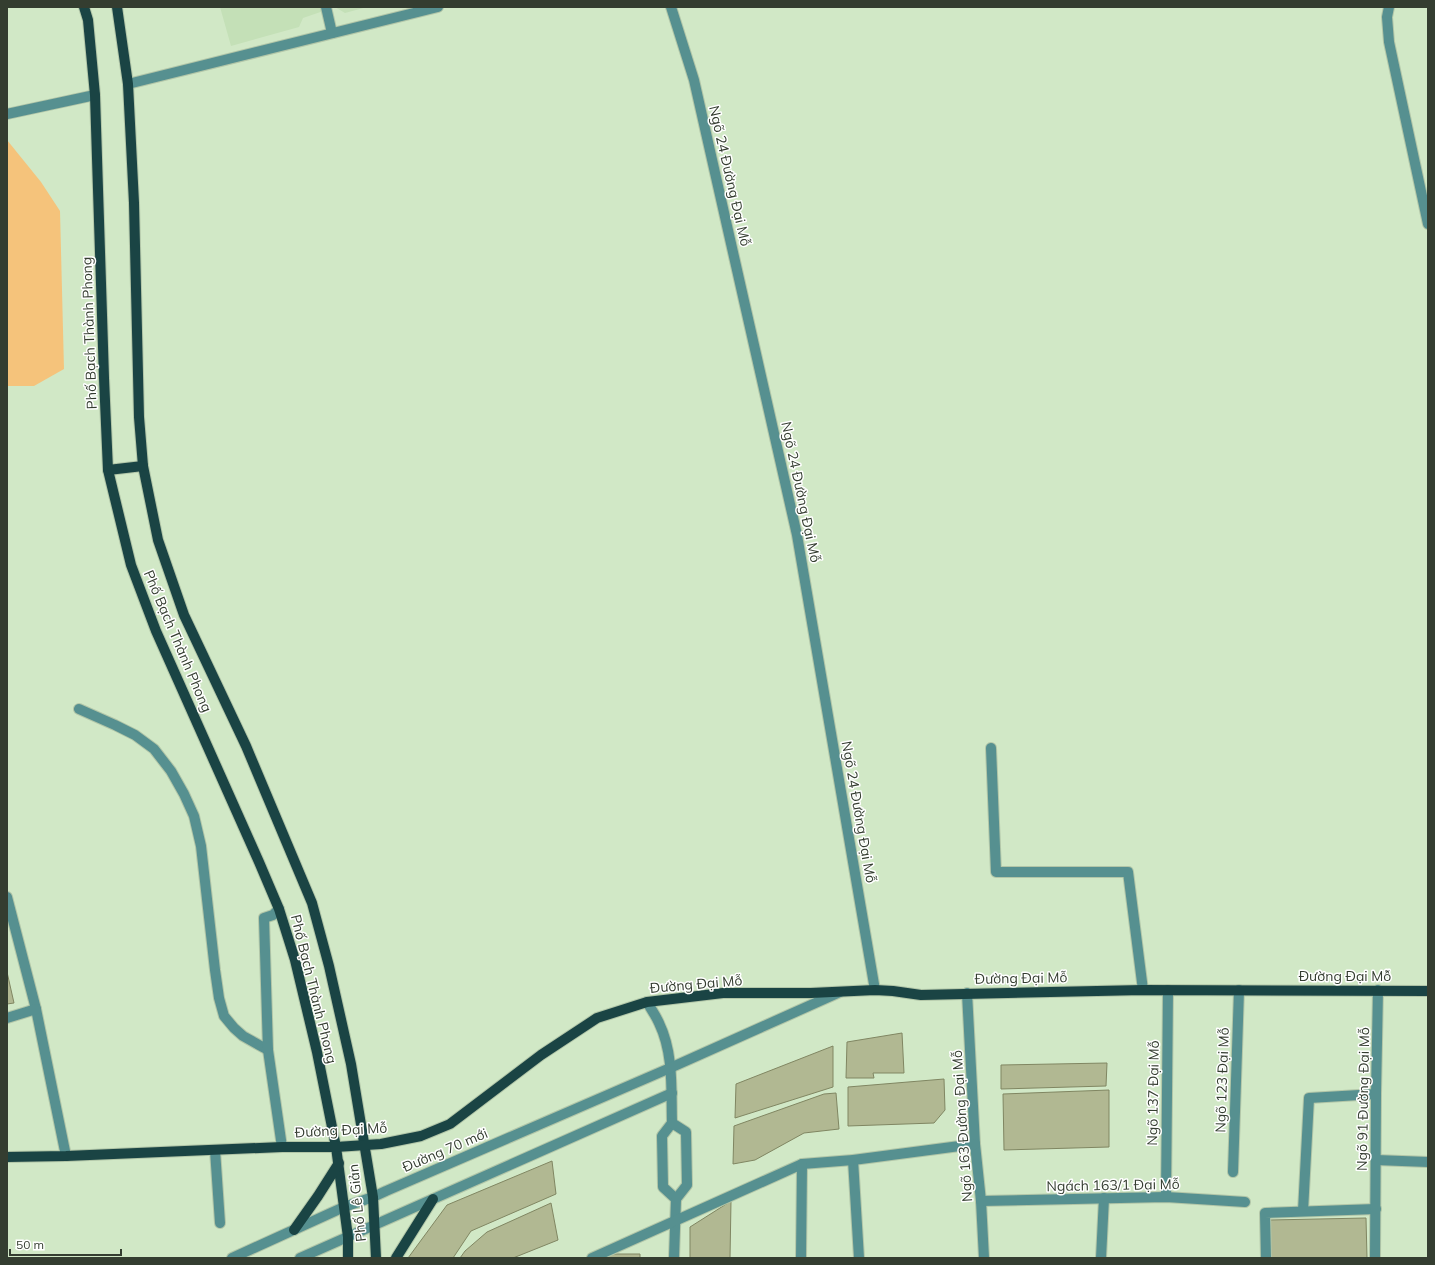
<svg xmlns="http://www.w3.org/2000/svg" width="1435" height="1265" font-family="Mulish,sans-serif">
  <rect width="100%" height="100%" fill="#d1e8c6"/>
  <!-- built -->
  <path fill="#c4e0b7" d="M 220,7 L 367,7 L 345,13 L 335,7 L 303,18 L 299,27 L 231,46 Z"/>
  <!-- green -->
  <path fill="#f5c37b" d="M 7,140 L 41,182 L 60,211 L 64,369 L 34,386 L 7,386 Z"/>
  <!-- building -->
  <g fill="#b1b892" stroke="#808662">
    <path d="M 7,972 L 14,1003 L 7,1004 Z"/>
    <path d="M 902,1033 L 904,1073 L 873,1073 L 874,1078 L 846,1078 L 847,1042 Z"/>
    <path d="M 833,1046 L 833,1087 L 735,1118 L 736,1084 Z"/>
    <path d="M 1107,1063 L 1106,1086 L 1001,1089 L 1001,1065 Z"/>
    <path d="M 944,1079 L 945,1110 L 934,1123 L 848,1126 L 848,1087 Z"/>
    <path d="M 1109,1090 L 1109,1147 L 1004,1150 L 1003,1094 Z"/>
    <path d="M 836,1093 L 839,1129 L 804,1133 L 755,1160 L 733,1164 L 734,1126 L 824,1094 Z"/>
    <path d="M 552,1161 L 556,1194 L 471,1231 L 453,1258 L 408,1258 L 447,1205 Z"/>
    <path d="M 731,1201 L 730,1258 L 690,1258 L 690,1227 Z"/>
    <path d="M 551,1203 L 558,1240 L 513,1258 L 460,1258 L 465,1251 L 487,1232 Z"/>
    <path d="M 1366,1218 L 1367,1258 L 1271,1258 L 1270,1220 Z"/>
    <path d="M 609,1254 L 640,1254 L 640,1258 L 608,1258 Z"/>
  </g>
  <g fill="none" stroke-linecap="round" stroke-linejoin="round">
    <defs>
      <g id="minor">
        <path d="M 326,7 L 332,33"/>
        <path d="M 671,7 L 694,80 L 797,535 L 875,990"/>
        <path d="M 1389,7 L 1387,17 L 1389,42 L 1428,224"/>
        <path d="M 128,84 L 438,7"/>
        <path d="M 7,114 L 95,95"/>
        <path d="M 79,709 L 115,725 L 135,735 L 154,749 L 171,771 L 184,794 L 194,816 L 201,846 L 215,970 L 219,998 L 224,1016 L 234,1028 L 243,1036 L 268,1050"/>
        <path d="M 991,748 L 996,872 L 1128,872 L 1143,990"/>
        <path d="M 7,897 L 36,1009 L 66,1156"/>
        <path d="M 279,909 L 273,915 L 264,918 L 268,1050 L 282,1147"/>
        <path d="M 967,993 L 975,1144 L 981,1201 L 984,1258"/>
        <path d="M 647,1002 C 651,1009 656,1016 659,1023 C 674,1054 671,1090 672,1123 L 662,1136 L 663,1187 L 676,1199"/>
        <path d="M 7,1018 L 36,1009"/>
        <path d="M 672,1123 L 686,1132 L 687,1185 L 676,1199 L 674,1258"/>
        <path d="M 215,1150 L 220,1223"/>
        <path d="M 853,1160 L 859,1258"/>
        <path d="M 1376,1160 L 1428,1162"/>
        <path d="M 1233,1172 L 1239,990"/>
        <path d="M 1166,1197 L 1168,990"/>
        <path d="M 981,1201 L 1166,1197 L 1245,1202"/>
        <path d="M 1303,1211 L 1309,1098 L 1376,1094"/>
        <path d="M 232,1258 L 344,1207 L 373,1197 L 386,1191 L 670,1068 L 840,992"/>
        <path d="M 300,1258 L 672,1093"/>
        <path d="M 592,1258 L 802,1164 L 853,1160 L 975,1144"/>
        <path d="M 801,1258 L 802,1164"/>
        <path d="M 1101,1258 L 1104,1198"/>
        <path d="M 1266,1258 L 1265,1213 L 1376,1209"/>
        <path d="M 1375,1258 L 1376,1094 L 1378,990"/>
      </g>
      <g id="major">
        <path d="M 84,7 L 88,20 L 95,95 L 104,378 L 108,470 L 131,565 L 156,631 L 259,862 L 279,909 L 295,960 L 317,1052 L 336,1147 L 348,1237 L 348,1258"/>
        <path d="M 117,7 L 128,84 L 134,203 L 139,417 L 143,466 L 158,540 L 184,615 L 246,746 L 312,903 L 329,966 L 351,1064 L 373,1197 L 376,1258"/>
        <path d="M 108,470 L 143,466"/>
        <path d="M 7,1157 L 66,1156 L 282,1147 L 336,1147 L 381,1144 L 421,1136 L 450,1124 L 541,1055 L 597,1018 L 647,1002 L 723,993 L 811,993 L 875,990 L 893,991 L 921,995 L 1143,990 L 1428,991"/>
        <path d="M 294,1230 L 318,1196 L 339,1163"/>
        <path d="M 396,1258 L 433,1199"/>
      </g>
    </defs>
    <!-- minor casing -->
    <use href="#minor" stroke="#b2c6a8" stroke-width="12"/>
    <!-- major casing -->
    <use href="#major" stroke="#b2c6a8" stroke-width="12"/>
    <!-- minor -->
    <use href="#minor" stroke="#569090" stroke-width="10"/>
    <!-- major -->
    <use href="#major" stroke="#1a4444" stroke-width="10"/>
  </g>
  <g text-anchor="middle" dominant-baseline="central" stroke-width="3" stroke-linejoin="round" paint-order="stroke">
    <!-- street labels -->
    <g font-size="14" fill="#343d30" stroke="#fff">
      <text transform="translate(730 176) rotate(77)">Ngõ 24 Đường Đại Mỗ</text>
      <text transform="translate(89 333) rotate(-92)">Phố Bạch Thành Phong</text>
      <text transform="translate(801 492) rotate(78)">Ngõ 24 Đường Đại Mỗ</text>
      <text transform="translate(178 641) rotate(67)">Phố Bạch Thành Phong</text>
      <text transform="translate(859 812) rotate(80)">Ngõ 24 Đường Đại Mỗ</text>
      <text x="1345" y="976">Đường Đại Mỗ</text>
      <text transform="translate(1021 978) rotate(-1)">Đường Đại Mỗ</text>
      <text transform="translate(696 984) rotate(-5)">Đường Đại Mỗ</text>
      <text transform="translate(314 989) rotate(76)">Phố Bạch Thành Phong</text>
      <text transform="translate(1222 1080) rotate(-88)">Ngõ 123 Đại Mỗ</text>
      <text transform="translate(1153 1093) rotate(-89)">Ngõ 137 Đại Mỗ</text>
      <text transform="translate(1363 1099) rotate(-89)">Ngõ 91 Đường Đại Mỗ</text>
      <text transform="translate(962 1126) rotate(-94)">Ngõ 163 Đường Đại Mỗ</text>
      <text transform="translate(341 1130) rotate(-3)">Đường Đại Mỗ</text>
      <text transform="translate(445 1150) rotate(-23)">Đường 70 mới</text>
      <text transform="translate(1113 1185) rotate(-1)">Ngách 163/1 Đại Mỗ</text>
      <text transform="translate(357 1203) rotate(-96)">Phố Lê Giản</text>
    </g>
  </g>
  <!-- border -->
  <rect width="1435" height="1265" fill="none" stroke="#343d30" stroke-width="16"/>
  <!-- scale -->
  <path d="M10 1249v6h111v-6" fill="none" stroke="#343d30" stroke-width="2"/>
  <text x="16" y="1249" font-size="12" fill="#343d30" stroke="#ffffff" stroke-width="3" paint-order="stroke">50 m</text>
</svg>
